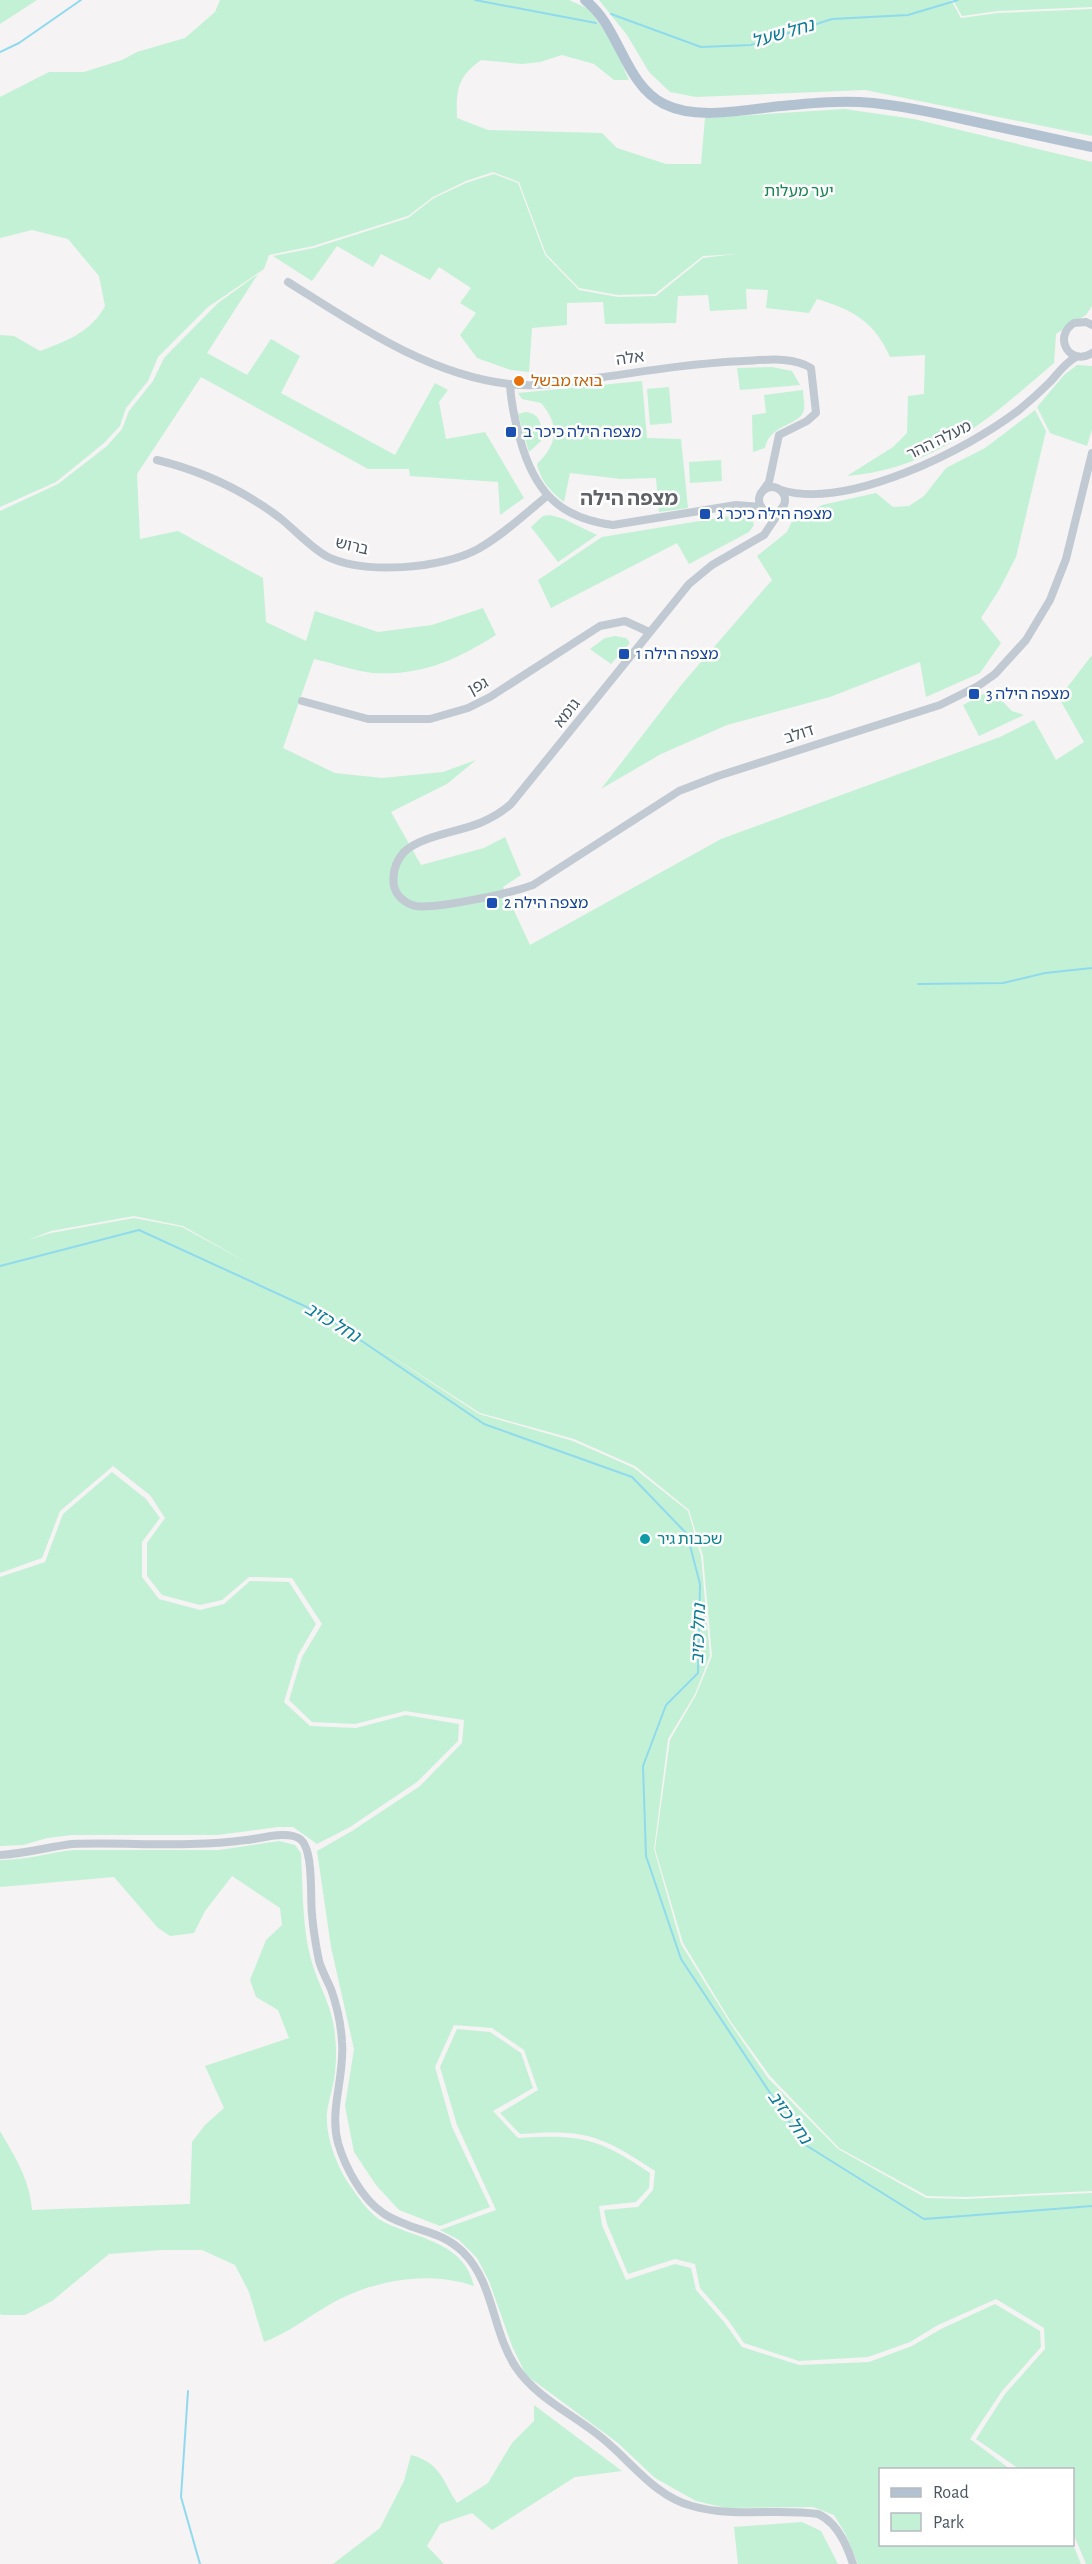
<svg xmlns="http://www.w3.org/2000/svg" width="1092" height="2564" font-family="'Alegreya Sans','Noto Sans Hebrew',sans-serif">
  <rect width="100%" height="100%" fill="#f5f3f3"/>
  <!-- green -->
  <g fill="#c3f1d5" fill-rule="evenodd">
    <path d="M 0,0 L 37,0 L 0,24 Z"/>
    <path d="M 220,0 L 569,0 L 589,9 L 612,42 L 629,80 L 614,80 L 594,64 L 562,55 L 540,62 L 522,64 L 481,60 C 457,77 456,91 457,118 L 488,130 L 602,133 L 617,148 L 666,164 L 701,164 L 705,118 L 844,109 L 914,119 L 1092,162 L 1092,306 L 1086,315 L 1056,334 L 1054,363 C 990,418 935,469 847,476 L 893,447 L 907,433 L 908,396 L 924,394 L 925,355 L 890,357 C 874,321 853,310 817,299 L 809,313 L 766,308 L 768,290 L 746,289 L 747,309 L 710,311 L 708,295 L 678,296 L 676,323 L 605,324 L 603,302 L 567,303 L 567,325 L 532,328 L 529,372 L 511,370 L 477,358 L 460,335 L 476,313 L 460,303 L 471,288 L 439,267 L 430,280 L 381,254 L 373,267 L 337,246 L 312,281 L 273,256 L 314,248 L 408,218 L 434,198 L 466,183 L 494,174 L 518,183 L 545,255 L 579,290 L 618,297 L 656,296 L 703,258 L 736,254 L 703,256 L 655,294 L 618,295 L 579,288 L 546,254 L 519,182 L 493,172 L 466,181 L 433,197 L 408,216 L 313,246 L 269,255 L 264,269 L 208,307 L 158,357 L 148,381 L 126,408 L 120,426 L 104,443 L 56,482 L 0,507 L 0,335 L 14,336 L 40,351 C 67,341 91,332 105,306 L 99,276 L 68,239 L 32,230 L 0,238 L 0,97 L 49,72 L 84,72 L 122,60 L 137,52 L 185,38 L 215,12 Z"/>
    <path d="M 599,0 L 951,0 L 961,18 L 998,13 L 1092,9 L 1092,136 L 865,90 L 696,97 L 670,92 L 649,72 L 627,35 Z"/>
    <path d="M 953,0 L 1092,0 L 1092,7 L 998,11 L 962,16 Z"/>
    <path d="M 258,274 L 207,353 L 247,375 L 271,339 L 300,356 L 281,393 L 395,455 L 435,383 L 448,390 L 439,402 L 446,439 L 485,432 L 524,498 L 500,515 L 498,482 L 410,476 L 409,469 L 368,469 L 201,377 L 137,474 L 140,539 L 178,531 L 263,578 L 266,622 L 306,641 L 315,611 L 378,632 L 432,625 L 483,608 L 496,635 C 456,660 422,676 373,673 C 354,671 333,663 314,659 L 283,748 L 335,773 L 382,778 L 443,772 L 476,760 L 447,784 L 391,812 L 421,865 L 484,848 L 505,837 L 521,875 L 503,887 L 530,945 L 721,839 L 1000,737 L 1034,720 L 1056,760 L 1084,742 L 1059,698 L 1092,655 L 1092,2191 L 966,2197 L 927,2196 L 839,2148 L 770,2076 L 731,2022 L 683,1943 L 655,1849 L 670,1740 L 696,1695 L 712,1656 L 703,1556 L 689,1510 L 635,1466 L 574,1439 L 480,1413 L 371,1343 L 479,1414 L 573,1441 L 634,1468 L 688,1511 L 701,1556 L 710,1656 L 695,1694 L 668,1739 L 654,1849 L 681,1944 L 730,2023 L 768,2078 L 838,2149 L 926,2198 L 966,2199 L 1092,2193 L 1092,2564 L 1086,2564 L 1073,2533 L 1072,2470 L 1019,2469 L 976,2439 L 1005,2394 L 1045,2349 L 1044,2328 L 996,2299 L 938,2325 L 910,2342 L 868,2357 L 799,2361 L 744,2343 L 728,2320 L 700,2288 L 695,2264 L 675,2259 L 628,2274 L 607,2224 L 604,2210 L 638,2207 L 653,2190 L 655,2171 C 601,2135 585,2129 520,2134 L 500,2113 L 538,2090 L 524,2050 L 492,2028 L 454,2025 L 435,2067 L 452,2127 L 490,2207 L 440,2226 L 399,2210 L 376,2185 L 354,2152 L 345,2106 L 354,2049 L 331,1947 L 317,1851 L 352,1831 L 420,1786 L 462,1743 L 464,1720 L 405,1711 L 355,1724 L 312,1722 L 289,1700 L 302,1657 L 322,1624 L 292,1578 L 249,1577 L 222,1600 L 200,1605 L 162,1595 L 147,1576 L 147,1543 L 165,1518 L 150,1495 L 113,1466 L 60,1511 L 42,1558 L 0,1573 L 0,511 L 58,484 L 107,446 L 122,429 L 129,411 L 153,381 L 164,358 L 218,303 ZM 134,1216 L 183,1226 L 248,1263 L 182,1227 L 134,1218 L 51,1233 L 28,1240 L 51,1231 Z"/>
    <path d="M 1077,365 L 1092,366 L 1092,429 L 1087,446 L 1050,433 L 1037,407 L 1064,375 Z"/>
    <path d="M 772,367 L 792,371 L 800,385 L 740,390 L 737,368 Z"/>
    <path d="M 642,381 L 647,438 L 681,439 L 688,508 L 659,512 L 656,478 L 621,479 L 570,473 L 564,502 C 551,492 540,480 537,464 C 558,444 560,425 541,403 L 522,399 L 518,393 Z"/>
    <path d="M 669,387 L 672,423 L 650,425 L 647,389 Z"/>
    <path d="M 803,390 C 803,396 805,404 804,410 C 800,426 769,424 765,448 L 753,452 L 752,415 L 766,413 L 764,395 Z"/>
    <path d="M 1035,410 L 1046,431 L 1016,557 L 999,590 L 981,618 L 1001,643 L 980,673 L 926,697 L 920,662 L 830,697 L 727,725 L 661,754 L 601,789 L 682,684 L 772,580 L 757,556 L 787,532 L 791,523 L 822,505 L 876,493 L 893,507 L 909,506 L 924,496 L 946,468 L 985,448 Z"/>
    <path d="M 525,412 C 541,413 543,427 541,441 L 529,452 L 518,414 Z"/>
    <path d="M 721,460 L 722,481 L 690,483 L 689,462 Z"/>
    <path d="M 742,514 L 751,516 L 754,525 L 749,532 L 689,564 L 677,543 L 551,608 L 538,580 L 602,537 Z"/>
    <path d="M 550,515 L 564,519 L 597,535 L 558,562 L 531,527 L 543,516 Z"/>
    <path d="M 615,636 L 626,638 L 630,643 L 611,664 L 590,649 L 605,638 Z"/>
    <path d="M 991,690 L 1012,711 L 1024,715 L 979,736 L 963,705 Z"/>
    <path d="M 112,1472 L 146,1499 L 160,1518 L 142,1542 L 142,1577 L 159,1599 L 200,1610 L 224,1604 L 250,1581 L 289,1582 L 316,1624 L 298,1655 L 284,1702 L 310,1726 L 356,1728 L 406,1715 L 459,1724 L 458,1741 L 417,1782 L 350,1827 L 317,1844 L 293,1827 L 278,1827 L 217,1835 L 72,1835 L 47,1838 L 23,1845 L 0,1846 L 0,1577 L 45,1562 L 63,1514 Z"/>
    <path d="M 279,1841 L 295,1845 L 301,1853 C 303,1890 302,1931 313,1966 C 319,1985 329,2002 333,2022 C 336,2037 337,2056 335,2072 C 334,2085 329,2098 327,2112 C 325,2135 336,2165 349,2184 C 358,2197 369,2214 382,2221 C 416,2239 464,2241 474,2286 C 426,2269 367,2281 324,2308 C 304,2320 287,2333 264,2342 L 249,2292 L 235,2265 L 202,2250 L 162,2250 L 109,2254 L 52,2301 L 25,2315 L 2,2315 L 0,2314 L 0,2131 C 15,2157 30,2180 32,2210 L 190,2204 L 192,2142 L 205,2125 L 224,2108 L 205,2066 L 289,2038 L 278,2010 L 256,1997 L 250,1980 L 266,1940 L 282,1925 L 280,1908 L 232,1876 L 205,1911 L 194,1933 L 170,1936 L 158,1928 L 114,1877 L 0,1887 L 0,1860 C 27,1860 47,1853 73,1850 L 219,1850 Z"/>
    <path d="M 457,2029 L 490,2032 L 521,2053 L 533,2088 L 493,2111 L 518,2138 C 581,2134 598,2138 650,2173 L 649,2188 L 636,2202 L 599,2206 L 602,2225 L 626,2280 L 675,2264 L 691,2268 L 696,2290 L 724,2322 L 742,2347 L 799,2365 L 869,2362 L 912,2346 L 941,2329 L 995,2304 L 1040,2331 L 1041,2347 L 1002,2391 L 970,2439 L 1010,2469 L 880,2470 L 880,2544 L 1073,2544 L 1081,2564 L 858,2564 L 845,2533 L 834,2515 L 813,2507 L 726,2508 L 696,2501 L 655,2478 L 618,2443 L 526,2375 L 512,2346 L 489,2281 L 477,2258 L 459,2240 L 440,2230 L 496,2210 L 457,2125 L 440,2067 Z"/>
    <path d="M 534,2405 L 622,2471 L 575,2477 L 492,2530 L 472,2513 L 440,2524 L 427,2546 L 444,2564 L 333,2564 L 380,2528 L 404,2481 L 411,2455 C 441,2463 442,2480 457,2503 L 488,2483 L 512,2443 L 534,2421 Z"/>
    <path d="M 802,2522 L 821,2531 L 838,2564 L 738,2564 L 734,2527 Z"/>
  </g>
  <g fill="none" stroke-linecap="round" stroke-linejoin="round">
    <!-- stream -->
    <g stroke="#90daee" stroke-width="2">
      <path d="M 475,0 L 596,23"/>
      <path d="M 611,14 L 701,47 L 751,45 L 832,19 L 908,15 L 958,0"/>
      <path d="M 0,52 L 19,43 L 81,0"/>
      <path d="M 918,984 L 1003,983 L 1045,973 L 1092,968"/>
      <path d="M 0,1266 L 139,1230 L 322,1314 L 484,1424 L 632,1477 L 687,1534 L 700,1584 L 698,1673 L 666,1705 L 643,1766 L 646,1856 L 681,1959 L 804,2144 L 924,2219 L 1092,2206"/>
      <path d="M 188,2391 L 181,2497 L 200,2564"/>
    </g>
    <!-- minor -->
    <g stroke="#c1cad2" stroke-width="8">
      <path d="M 288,282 C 355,324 428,375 509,384 C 541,388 572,381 604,377 C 651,370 697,363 744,361 C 765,360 793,356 811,368 L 816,413 L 807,421 L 779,435 L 769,482 L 764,489"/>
      <path d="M 1092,325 L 1086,322 L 1074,323 C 1052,337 1070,367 1092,353"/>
      <path d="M 510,384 C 511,404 515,421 520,439 C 534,490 558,518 613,525 L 736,505 L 761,507"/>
      <path d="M 157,460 C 202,471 243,490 280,518 C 295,530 309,546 326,556 C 363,575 442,569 478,549 C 503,535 525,514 547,496"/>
      <circle cx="772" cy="500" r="13"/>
      <path d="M 781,490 C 848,510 967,450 1019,410 C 1030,401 1040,392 1050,382 C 1059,372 1065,363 1076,357"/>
      <path d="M 782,508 L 764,535 L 712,565 L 689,584 L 511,804 C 502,812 492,818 480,823 C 458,832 421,836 404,852 C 395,862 392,873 394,886 C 396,896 406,904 416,906 C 437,909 511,893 533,885 L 679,791 L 718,776 L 940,705 L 978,686 L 995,674 L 1026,640 L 1050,600 L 1066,559 L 1092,453"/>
      <path d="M 302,701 L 368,719 L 430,719 L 468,708 L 490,697 L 600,626 L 625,621 L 649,632"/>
      <path d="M 0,1855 C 25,1854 47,1847 72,1844 C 130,1842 188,1848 246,1840 C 260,1839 287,1830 300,1839 C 314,1849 310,1897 312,1914 C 313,1929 316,1946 319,1961 C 322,1971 327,1980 331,1989 C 337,2006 341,2024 342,2042 C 345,2077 329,2109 338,2143 C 345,2167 362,2199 383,2213 C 391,2219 401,2222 410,2226 C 430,2233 447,2236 463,2252 C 494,2283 492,2330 515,2366 C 536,2398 573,2414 602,2438 C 631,2461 654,2496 692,2506 C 733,2518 776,2508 818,2514 C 837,2522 847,2545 853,2564"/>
    </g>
    <!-- major -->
    <path stroke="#b3c2d1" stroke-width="10" d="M 585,0 C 620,27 624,84 664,104 C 698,121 745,109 782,106 C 812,103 842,100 873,103 C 905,106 936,113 967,120 C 1009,129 1050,138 1092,147"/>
  </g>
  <!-- markers -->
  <circle fill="#e8710a" stroke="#fff" stroke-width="2" cx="519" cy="381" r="6"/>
  <g fill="#1a4fb4" stroke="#fff" stroke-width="2">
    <rect x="505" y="426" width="12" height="12" rx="3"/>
    <rect x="699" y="508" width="12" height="12" rx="3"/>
    <rect x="618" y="648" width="12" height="12" rx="3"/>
    <rect x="968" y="688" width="12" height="12" rx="3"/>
    <rect x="486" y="897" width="12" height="12" rx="3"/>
  </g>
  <circle fill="#0f9aa8" stroke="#fff" stroke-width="2" cx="645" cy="1539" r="6"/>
  <g text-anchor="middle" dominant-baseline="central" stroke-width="5" stroke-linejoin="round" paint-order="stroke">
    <!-- park labels -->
    <g font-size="16" fill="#17864f" stroke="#fff">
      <text x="799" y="191">יער מעלות</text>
    </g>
    <!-- street labels -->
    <g font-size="16" fill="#4a5661" stroke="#fff">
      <text transform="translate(630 358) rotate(-8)">אלה</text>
      <text transform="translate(939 440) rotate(-26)">מעלה ההר</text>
      <text transform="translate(352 546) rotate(13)">ברוש</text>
      <text transform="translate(478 686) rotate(-28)">גפן</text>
      <text transform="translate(567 713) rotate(-52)">גומא</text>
      <text transform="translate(799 734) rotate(-18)">דולב</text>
    </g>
    <!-- food labels -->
    <g font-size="16" fill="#c56008" stroke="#fff" text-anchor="start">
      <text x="531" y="381">בואז מבשל</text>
    </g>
    <!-- transit labels -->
    <g font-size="16" fill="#164399" stroke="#fff" text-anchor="start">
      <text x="523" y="432">מצפה הילה כיכר ב</text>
      <text x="717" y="514">מצפה הילה כיכר ג</text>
      <text x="636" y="654">מצפה הילה 1</text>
      <text x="986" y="694">מצפה הילה 3</text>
      <text x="504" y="903">מצפה הילה 2</text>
    </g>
    <!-- culture labels -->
    <g font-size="16" fill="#0d838f" stroke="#fff" text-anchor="start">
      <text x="657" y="1539">שכבות גיר</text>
    </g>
    <!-- water labels -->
    <g font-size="18" font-style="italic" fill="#0c7c9b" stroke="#fff">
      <text transform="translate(783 34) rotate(-16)">נחל שעל</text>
      <text transform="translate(332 1323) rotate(31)">נחל כזיב</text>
      <text transform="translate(699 1634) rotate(-88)">נחל כזיב</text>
      <text transform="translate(789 2118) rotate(54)">נחל כזיב</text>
    </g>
    <!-- quarter labels -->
    <g font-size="20" font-weight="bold" fill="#5f6368" stroke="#fff">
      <text x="629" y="499">מצפה הילה</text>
    </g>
  </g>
  <!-- legend -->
  <rect x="879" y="2468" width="195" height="78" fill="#ffffff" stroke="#b7bbc0" stroke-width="1.5"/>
  <rect x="891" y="2488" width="30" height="9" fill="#b3c2d1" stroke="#b7bbc0" stroke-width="1.5"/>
  <text x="933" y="2498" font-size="18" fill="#4a5661">Road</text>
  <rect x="891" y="2513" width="30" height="18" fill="#c3f1d5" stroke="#b7bbc0" stroke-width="1.5"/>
  <text x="933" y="2528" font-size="18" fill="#4a5661">Park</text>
</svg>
